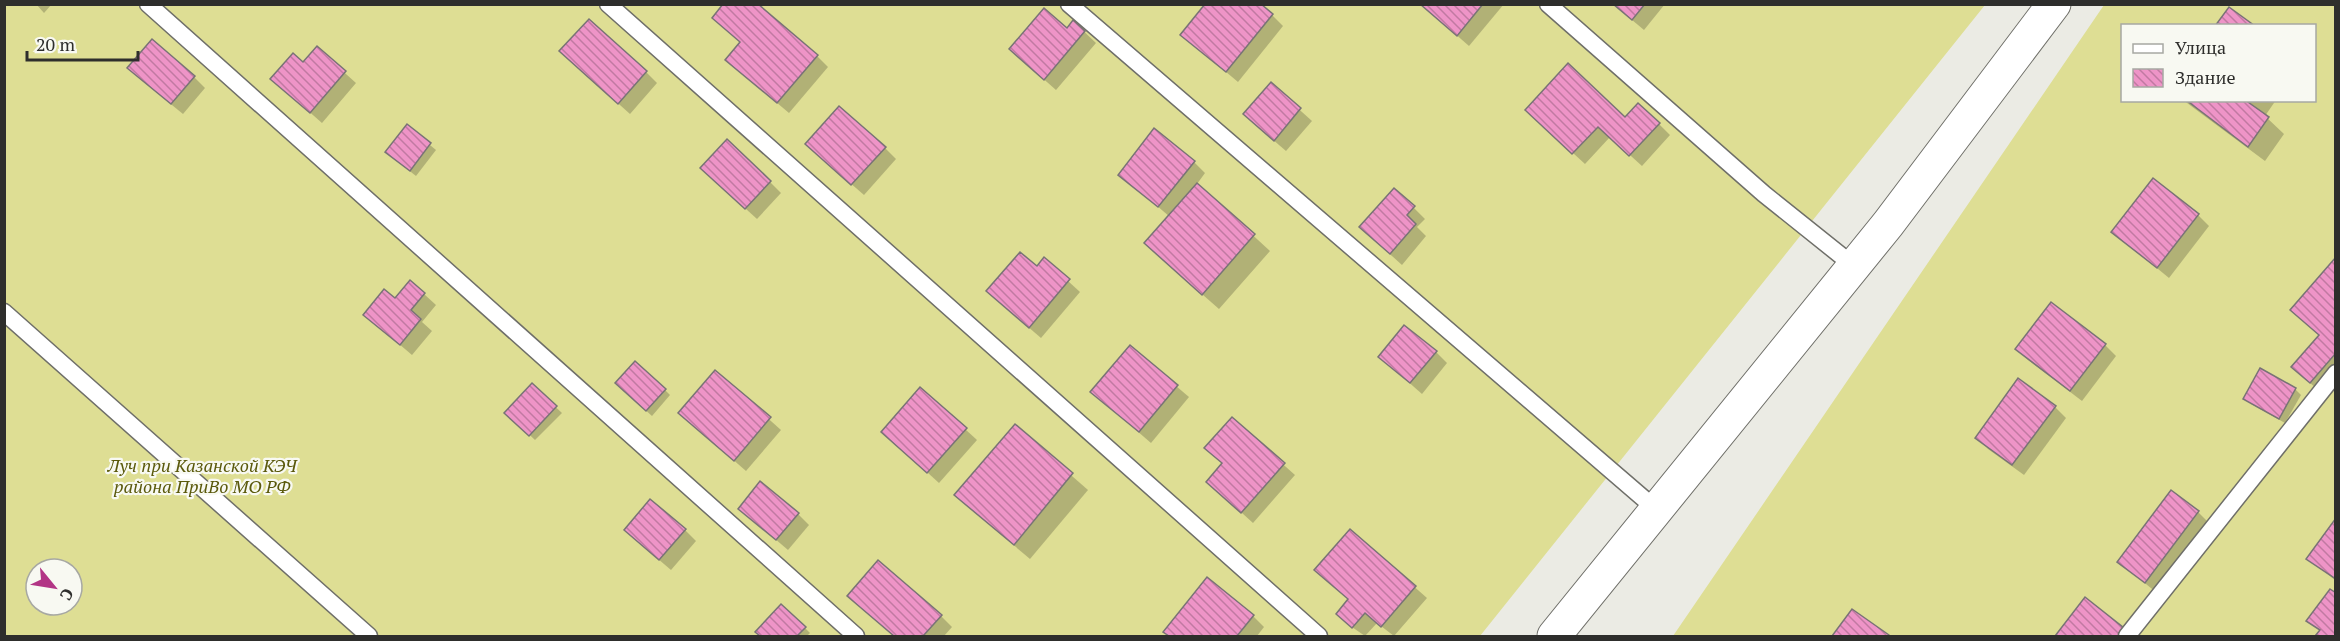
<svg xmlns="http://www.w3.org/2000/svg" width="2340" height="641" font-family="'PT Serif',serif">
  <defs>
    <pattern id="building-back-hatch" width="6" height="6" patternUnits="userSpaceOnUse" patternTransform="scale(1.5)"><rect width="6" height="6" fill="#ee94c7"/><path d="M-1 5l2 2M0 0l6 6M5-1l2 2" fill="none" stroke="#c179a2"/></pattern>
  </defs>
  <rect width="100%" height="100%" fill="#ebebe4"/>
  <!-- garden -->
  <g fill="#dede94" fill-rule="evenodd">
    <path d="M 4,5 L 1985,5 L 1480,636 L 5,636 ZM 36,569 L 72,569 L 72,605 L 36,605 Z"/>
    <path d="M 2104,5 L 2335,5 L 2335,636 L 1673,636 ZM 2122,26 L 2314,26 L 2314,100 L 2122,100 Z"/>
  </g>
  <!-- shadow -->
  <g fill="#0003">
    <path d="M 36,4 L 52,4 L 44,13 Z"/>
    <path d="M 1421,4 L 1504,4 L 1469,46 Z"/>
    <path d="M 1613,4 L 1665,4 L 1644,30 Z"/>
    <path d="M 1272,15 L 1283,26 L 1238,82 L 1182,35 Z"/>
    <path d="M 1074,22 L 1096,43 L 1056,90 L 1022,60 L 1067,30 Z"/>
    <path d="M 317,48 L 356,83 L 322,123 L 272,79 L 304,64 Z"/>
    <path d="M 817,56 L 828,67 L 789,113 L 739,71 Z"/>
    <path d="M 572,62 L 646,72 L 657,83 L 630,114 Z"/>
    <path d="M 194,77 L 205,88 L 183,114 L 140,79 Z"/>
    <path d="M 1271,84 L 1312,121 L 1286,151 L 1257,126 Z"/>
    <path d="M 2183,100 L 2276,100 L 2265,116 L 2284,134 L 2265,161 Z"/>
    <path d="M 1625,119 L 1659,124 L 1670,135 L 1642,166 L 1610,137 L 1585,164 L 1538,121 Z"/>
    <path d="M 407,126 L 436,150 L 416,176 L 393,158 Z"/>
    <path d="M 885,148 L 896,159 L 864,195 L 818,155 Z"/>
    <path d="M 1194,162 L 1205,173 L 1197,184 L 1270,251 L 1219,309 L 1162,259 L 1170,217 L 1120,174 Z"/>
    <path d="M 713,179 L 770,182 L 781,193 L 757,219 Z"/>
    <path d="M 1414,208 L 1425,219 L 1417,227 L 1426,236 L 1402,265 L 1372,238 Z"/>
    <path d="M 2198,215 L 2209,226 L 2169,278 L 2113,232 Z"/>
    <path d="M 1044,259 L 1080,292 L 1041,338 L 999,302 Z"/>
    <path d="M 2336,259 L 2336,377 L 2322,393 L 2304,378 L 2320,336 Z"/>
    <path d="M 424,294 L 436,305 L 422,322 L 432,331 L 412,355 L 365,315 L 395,300 Z"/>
    <path d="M 2105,345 L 2116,356 L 2082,401 L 2028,360 L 2017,348 Z"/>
    <path d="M 1130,347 L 1189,397 L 1151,443 L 1092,392 Z"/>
    <path d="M 1436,352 L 1447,363 L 1422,394 L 1380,357 Z"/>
    <path d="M 716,372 L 781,430 L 746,471 L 692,424 Z"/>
    <path d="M 532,385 L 562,413 L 535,440 L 506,413 Z"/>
    <path d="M 622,389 L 665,390 L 670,395 L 652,416 Z"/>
    <path d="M 2295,389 L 2301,395 L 2285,423 L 2251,404 L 2245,399 Z"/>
    <path d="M 2055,407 L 2066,418 L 2024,475 L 1988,449 L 1977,437 Z"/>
    <path d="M 1232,419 L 1295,475 L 1253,523 L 1220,493 L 1223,464 L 1217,459 Z"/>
    <path d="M 1015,426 L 1088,490 L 1030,559 L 972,510 Z"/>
    <path d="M 965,429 L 977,440 L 939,483 L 883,432 Z"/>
    <path d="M 740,509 L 798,514 L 809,525 L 788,550 Z"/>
    <path d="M 2198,512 L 2209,523 L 2157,593 L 2119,562 Z"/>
    <path d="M 2336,521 L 2336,581 L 2308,558 Z"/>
    <path d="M 685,530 L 696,541 L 671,570 L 637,541 Z"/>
    <path d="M 1351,531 L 1427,598 L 1394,636 L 1377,623 L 1365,636 L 1349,625 Z"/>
    <path d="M 2086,599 L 2131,636 L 2057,636 Z"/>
    <path d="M 860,607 L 941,616 L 952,627 L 944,636 L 894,636 Z"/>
    <path d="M 1853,611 L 1888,636 L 1834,636 Z"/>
    <path d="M 1253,616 L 1264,627 L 1257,636 L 1170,636 L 1165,632 Z"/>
    <path d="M 805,628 L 810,633 L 807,636 L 761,636 L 757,632 Z"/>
  </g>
  <!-- building -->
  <g fill="url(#building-back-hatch)" stroke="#797376" stroke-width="1.5">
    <path d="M 723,4 L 758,4 L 818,55 L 777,103 L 725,60 L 740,42 L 712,18 Z"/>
    <path d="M 1205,4 L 1261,4 L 1273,14 L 1226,72 L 1180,35 Z"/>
    <path d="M 1420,4 L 1483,4 L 1457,36 Z"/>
    <path d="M 1613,4 L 1645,4 L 1632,20 Z"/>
    <path d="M 2229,7 L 2255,26 L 2215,26 Z"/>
    <path d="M 1044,8 L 1067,28 L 1073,20 L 1085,31 L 1044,80 L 1009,49 Z"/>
    <path d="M 589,19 L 647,71 L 618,104 L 559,51 Z"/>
    <path d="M 152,39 L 195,76 L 171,104 L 127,68 Z"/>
    <path d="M 317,46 L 346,71 L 310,113 L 270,79 L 293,53 L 303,62 Z"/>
    <path d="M 1568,63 L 1625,117 L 1638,103 L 1660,123 L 1629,156 L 1598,127 L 1572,154 L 1525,110 Z"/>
    <path d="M 1271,82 L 1301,108 L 1274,141 L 1243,114 Z"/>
    <path d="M 2186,100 L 2249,100 L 2248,102 L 2269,117 L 2248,147 Z"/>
    <path d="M 839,106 L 886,147 L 851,185 L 805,144 Z"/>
    <path d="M 407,124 L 431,143 L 410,171 L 385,152 Z"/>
    <path d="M 1154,128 L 1195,161 L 1158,207 L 1118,175 Z"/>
    <path d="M 727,139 L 771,181 L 745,209 L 700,168 Z"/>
    <path d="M 2153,178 L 2199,214 L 2157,268 L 2111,232 Z"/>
    <path d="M 1197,183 L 1255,234 L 1202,295 L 1144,243 Z"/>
    <path d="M 1394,188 L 1415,206 L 1407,215 L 1416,224 L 1390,254 L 1359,227 Z"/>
    <path d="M 1020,252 L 1037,266 L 1044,257 L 1070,279 L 1029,328 L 986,291 Z"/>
    <path d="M 2336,257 L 2336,353 L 2310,383 L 2291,367 L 2319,335 L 2290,310 Z"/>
    <path d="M 410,280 L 425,293 L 411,310 L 421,319 L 400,345 L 363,315 L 384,289 L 395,298 Z"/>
    <path d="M 2051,302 L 2106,344 L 2070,391 L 2015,349 Z"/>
    <path d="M 1404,325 L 1437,351 L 1410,383 L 1378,357 Z"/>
    <path d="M 1130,345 L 1178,385 L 1139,432 L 1090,392 Z"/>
    <path d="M 635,361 L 666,389 L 646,411 L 615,383 Z"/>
    <path d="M 2260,368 L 2296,388 L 2279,419 L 2243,399 Z"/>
    <path d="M 715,370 L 771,417 L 734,461 L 678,413 Z"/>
    <path d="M 2018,378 L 2056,406 L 2012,465 L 1975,438 Z"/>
    <path d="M 532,383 L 557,406 L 529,436 L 504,413 Z"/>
    <path d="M 920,387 L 967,428 L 927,473 L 881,432 Z"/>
    <path d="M 1232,417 L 1285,463 L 1241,513 L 1206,482 L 1222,463 L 1204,448 Z"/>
    <path d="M 1015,424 L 1073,473 L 1014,545 L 954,495 Z"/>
    <path d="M 760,481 L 799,513 L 776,540 L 738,509 Z"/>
    <path d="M 2171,490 L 2199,511 L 2145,583 L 2117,562 Z"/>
    <path d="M 650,499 L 686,529 L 659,560 L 624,530 Z"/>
    <path d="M 2336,518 L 2336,579 L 2306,559 Z"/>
    <path d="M 1350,529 L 1416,586 L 1381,627 L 1365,613 L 1352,628 L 1336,614 L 1348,599 L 1314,570 Z"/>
    <path d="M 878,560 L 942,615 L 923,636 L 894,636 L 847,596 Z"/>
    <path d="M 1207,577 L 1254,615 L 1237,636 L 1169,636 L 1163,632 Z"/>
    <path d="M 2330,589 L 2336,593 L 2336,636 L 2315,636 L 2320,630 L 2306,621 Z"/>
    <path d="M 2085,597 L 2124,628 L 2118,636 L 2055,636 Z"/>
    <path d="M 781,604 L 806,627 L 797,636 L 760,636 L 755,632 Z"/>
    <path d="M 1852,609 L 1889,635 L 1888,636 L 1832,636 Z"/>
  </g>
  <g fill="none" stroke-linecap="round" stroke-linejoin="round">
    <defs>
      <g id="lane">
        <path d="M 148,4 L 856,636"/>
        <path d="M 608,4 L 1319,636"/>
        <path d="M 1069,4 L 1657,510"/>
        <path d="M 1548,4 L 1764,194 L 1854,266"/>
        <path d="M 4,312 L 369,636"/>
        <path d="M 2127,636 L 2336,373"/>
      </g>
      <path id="secondary" d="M 1554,636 L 1888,224 L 2054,4"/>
    </defs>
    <!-- lane casing -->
    <use href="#lane" stroke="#6f6f69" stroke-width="19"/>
    <!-- secondary casing -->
    <use href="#secondary" stroke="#6f6f69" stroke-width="35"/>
    <!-- lane -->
    <use href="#lane" stroke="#fff" stroke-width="16"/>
    <!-- secondary -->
    <use href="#secondary" stroke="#fff" stroke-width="33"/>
  </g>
  <g text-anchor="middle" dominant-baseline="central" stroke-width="4.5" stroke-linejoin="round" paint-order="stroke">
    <!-- park labels -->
    <g font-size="18" font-style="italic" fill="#5a590b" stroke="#f8f9f2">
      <text x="202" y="465">Луч при Казанской КЭЧ<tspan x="202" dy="21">района ПриВо МО РФ</tspan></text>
    </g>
  </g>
  <!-- border -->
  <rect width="2340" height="641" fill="none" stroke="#2e2e2c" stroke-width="12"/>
  <!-- legend -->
  <rect x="2121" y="24" width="195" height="78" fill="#f8f9f2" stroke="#a7a8a3" stroke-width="1.5"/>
  <rect x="2133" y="44" width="30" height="9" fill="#ffffff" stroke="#a7a8a3" stroke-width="1.5"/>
  <text x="2175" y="54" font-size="18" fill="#2e2e2c">Улица</text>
  <rect x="2133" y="69" width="30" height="18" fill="url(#building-back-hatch)" stroke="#a7a8a3" stroke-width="1.5"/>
  <text x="2175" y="84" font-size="18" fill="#2e2e2c">Здание</text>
  <!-- north arrow -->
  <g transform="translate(54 587) rotate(120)"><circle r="28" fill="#f8f9f2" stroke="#a7a8a3" stroke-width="1.5"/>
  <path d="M0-4.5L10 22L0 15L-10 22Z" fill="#b23585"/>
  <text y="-9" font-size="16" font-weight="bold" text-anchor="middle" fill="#2e2e2c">С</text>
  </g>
  <!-- scale -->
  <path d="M27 51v9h111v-9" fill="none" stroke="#2e2e2c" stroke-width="3"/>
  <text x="36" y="51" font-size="18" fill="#2e2e2c" stroke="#f8f9f2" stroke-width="4.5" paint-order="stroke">20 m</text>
</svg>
